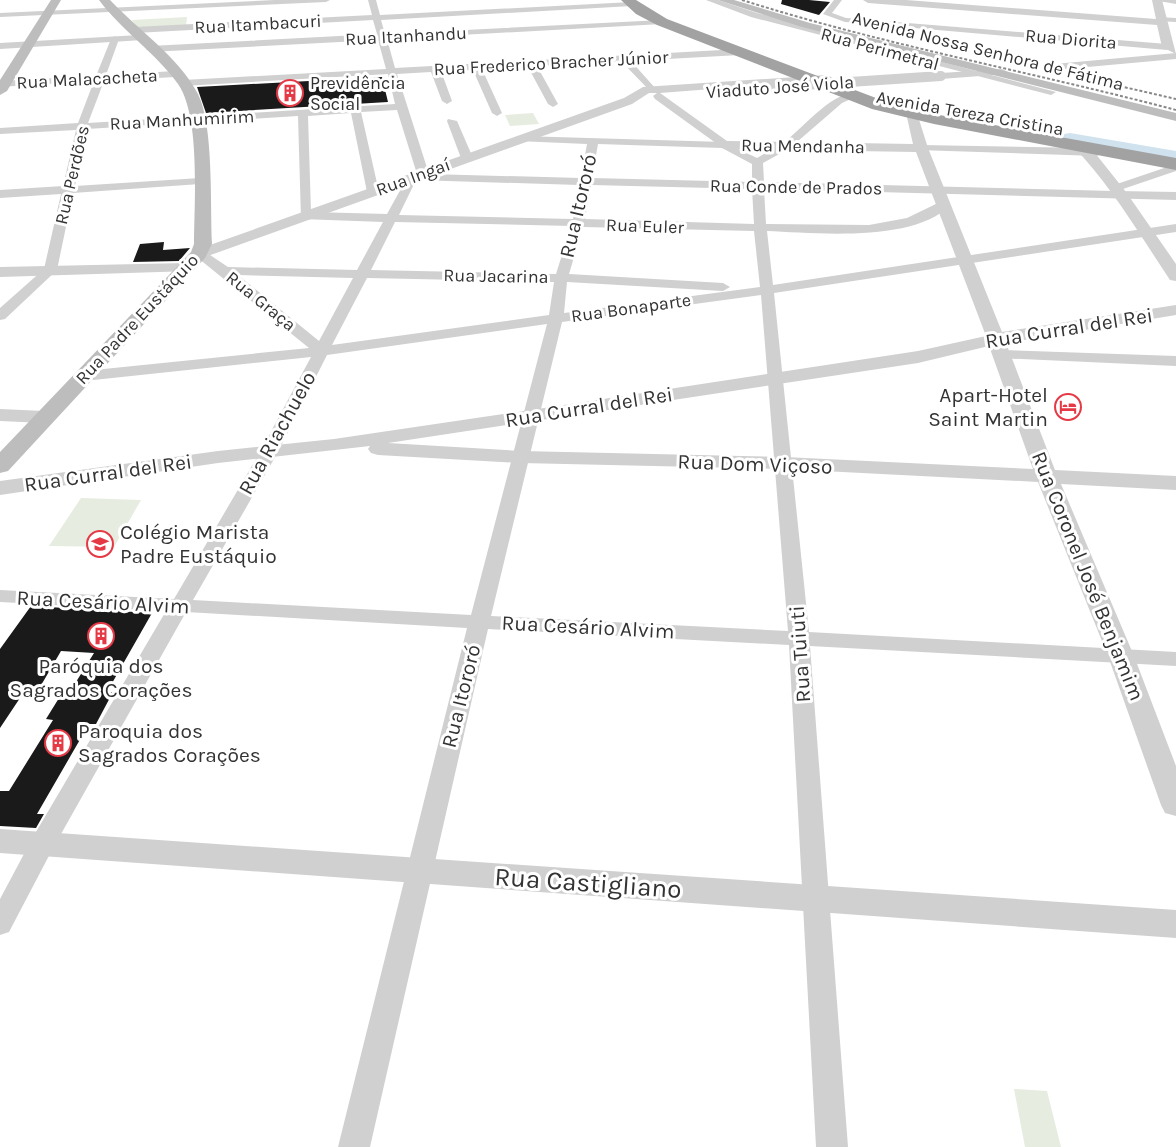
<svg xmlns="http://www.w3.org/2000/svg" width="1176" height="1147" font-family="Karla,sans-serif">
  <rect width="100%" height="100%" fill="#fff"/>
  <!-- green -->
  <g fill="#e6ecdf">
    <path d="M 187,17 L 186,26 L 138,29 L 132,20 Z"/>
    <path d="M 533,113 L 539,124 L 510,126 L 505,115 Z"/>
    <path d="M 81,498 L 141,500 L 114,547 L 49,546 Z"/>
    <path d="M 1014,1089 L 1047,1091 L 1061,1147 L 1025,1147 Z"/>
  </g>
  <g fill="none" stroke-linecap="round" stroke-linejoin="round">
    <!-- river -->
    <path fill="#cfe2ee" fill-rule="evenodd" d="M 1070,133 L 1176,151 L 1176,161 L 1064,142 L 1061,138 L 1064,134 Z"/>
  </g>
  <!-- building -->
  <g fill="#1a1a1a">
    <path d="M 782,0 L 809,0 L 830,2 L 819,15 L 781,4 Z"/>
    <path d="M 382,77 L 388,102 L 206,113 L 197,87 Z"/>
    <path d="M 164,242 L 163,250 L 190,248 L 179,261 L 133,262 L 140,244 Z"/>
    <path d="M 31,606 L 152,613 L 107,692 L 113,692 L 96,724 L 89,724 L 37,814 L 44,814 L 36,828 L 0,826 L 0,791 L 9,791 L 53,720 L 46,719 L 64,690 L 71,690 L 94,653 L 61,651 L 40,687 L 28,686 L 0,728 L 0,649 Z"/>
  </g>
  <g fill="none" stroke-linecap="round" stroke-linejoin="round">
    <!-- minor -->
    <g fill="#d0d0d0" fill-rule="evenodd">
      <path d="M 275,0 L 330,0 L 326,2 L 0,17 L 0,13 Z"/>
      <path d="M 368,0 L 376,0 L 380,15 L 632,2 L 636,4 L 632,6 L 381,20 L 385,34 L 662,20 L 666,22 L 662,24 L 387,39 L 395,68 L 740,49 L 744,52 L 740,55 L 631,61 L 656,89 L 651,92 L 621,61 L 537,66 L 558,104 L 553,107 L 548,104 L 528,67 L 482,69 L 502,113 L 497,116 L 492,113 L 473,70 L 441,71 L 452,101 L 447,104 L 442,101 L 431,72 L 397,74 L 429,174 L 581,178 L 587,144 L 517,141 L 517,137 L 521,136 L 724,142 L 757,158 C 765,153 774,149 782,144 C 799,132 833,91 853,94 L 853,98 L 842,103 L 790,148 L 763,163 L 764,182 L 1113,191 L 1109,188 L 1111,186 L 1176,164 L 1176,171 L 1117,191 L 1176,192 L 1176,200 L 764,189 L 766,224 L 869,225 L 907,218 L 940,202 L 950,205 C 914,243 815,233 767,231 L 773,285 L 1176,224 L 1176,232 L 774,293 L 809,632 L 1176,652 L 1176,666 L 810,646 L 848,1147 L 816,1147 L 789,645 L 488,629 L 370,1147 L 338,1147 L 467,628 L 186,612 L 52,850 L 9,932 L 0,935 L 0,899 L 33,837 L 166,611 L 0,602 L 0,590 L 174,599 L 260,452 L 311,357 L 84,381 L 76,376 L 84,371 L 309,348 L 193,254 L 199,250 L 204,251 L 228,267 L 357,270 L 383,222 L 301,219 L 298,116 L 87,129 L 75,186 L 200,178 L 206,181 L 200,184 L 73,193 L 57,270 L 5,319 L 0,320 L 0,308 L 44,269 L 61,194 L 0,198 L 0,190 L 63,186 L 76,130 L 0,134 L 0,128 L 78,123 L 94,81 L 0,87 L 0,81 L 96,76 L 111,39 L 115,36 L 119,39 L 106,75 L 175,71 L 180,74 L 175,77 L 104,81 L 88,123 L 395,104 L 388,74 L 183,86 L 178,83 L 183,80 L 386,69 L 378,40 L 150,52 L 146,49 L 150,46 L 377,34 L 373,20 L 135,33 L 131,30 L 135,27 L 372,15 ZM 397,110 L 417,174 L 408,176 L 387,214 L 311,212 L 308,116 L 351,113 L 367,192 L 373,196 L 379,192 L 361,112 ZM 598,144 L 722,148 L 752,164 L 752,182 L 592,178 ZM 416,180 L 579,185 L 573,219 L 399,215 ZM 591,185 L 752,189 L 754,224 L 585,219 ZM 395,222 L 571,226 L 556,274 L 371,270 ZM 583,227 L 754,231 L 760,287 L 564,313 L 567,282 L 723,291 L 730,287 L 723,283 L 569,274 ZM 238,275 L 353,278 L 319,341 ZM 367,278 L 554,282 L 549,315 L 332,345 ZM 761,295 L 788,631 L 491,616 L 562,322 ZM 547,324 L 471,615 L 193,600 L 278,452 L 327,355 Z"/>
      <path d="M 706,0 L 718,0 L 757,13 L 1056,92 L 1051,95 L 751,17 Z"/>
      <path d="M 834,0 L 842,0 L 832,13 L 846,18 L 1167,44 L 1171,47 L 1167,50 L 845,22 L 823,14 Z"/>
      <path d="M 1153,0 L 1176,0 L 1176,4 Z"/>
      <path d="M 1157,17 L 1176,18 L 1176,22 L 1157,21 Z"/>
      <path d="M 1176,53 L 1176,59 L 1054,70 L 1049,67 L 1054,64 Z"/>
      <path d="M 448,119 L 457,121 L 473,158 L 471,160 L 461,158 L 447,121 Z"/>
      <path d="M 921,145 L 1086,148 L 1102,153 L 1097,156 L 917,150 L 917,146 Z"/>
      <path d="M 1002,350 L 1176,356 L 1176,366 L 997,358 L 994,355 L 997,352 Z"/>
    </g>
    <!-- tertiary -->
    <g fill="#d0d0d0" fill-rule="evenodd">
      <path d="M 863,0 L 906,0 L 1156,19 L 1152,0 L 1162,0 L 1176,54 L 1162,47 L 1157,25 L 868,3 Z"/>
      <path d="M 139,35 L 144,38 L 143,40 L 0,49 L 0,43 Z"/>
      <path d="M 1002,69 L 1008,72 L 1006,74 L 941,79 L 935,76 L 941,73 Z"/>
      <path d="M 827,75 L 833,78 L 831,80 L 660,93 L 727,141 L 913,144 L 906,113 L 912,109 L 916,110 L 928,148 L 1002,332 L 1176,305 L 1176,315 L 1006,343 L 1055,470 L 1176,476 L 1176,490 L 1061,484 L 1134,656 L 1176,766 L 1176,816 L 1165,813 L 1161,805 L 1108,656 L 1038,482 L 784,469 L 521,463 L 378,455 L 371,453 L 368,449 L 370,446 L 218,463 L 0,495 L 0,481 L 218,451 L 334,439 L 531,410 L 918,351 L 986,336 L 916,152 L 724,149 L 655,99 L 653,96 L 657,93 L 649,93 L 632,104 L 205,257 L 193,257 L 191,254 L 193,251 L 624,98 L 643,87 ZM 989,346 L 1033,469 L 784,457 L 521,451 L 388,443 L 918,363 Z"/>
      <path d="M 1071,140 L 1091,148 L 1126,192 L 1176,264 L 1176,281 L 1170,280 C 1142,238 1116,194 1083,157 C 1078,151 1070,150 1064,144 Z"/>
      <path d="M 186,263 L 192,265 L 194,268 L 192,271 L 0,277 L 0,267 Z"/>
      <path d="M 0,409 L 44,411 L 51,413 L 54,417 L 51,421 L 44,423 L 0,421 Z"/>
      <path d="M 0,829 L 1176,910 L 1176,938 L 0,853 Z"/>
    </g>
    <!-- secondary -->
    <g fill="#bdbdbd" fill-rule="evenodd">
      <path d="M 51,0 L 61,0 L 7,91 L 0,95 L 0,80 Z"/>
      <path d="M 99,0 L 110,0 C 138,30 178,56 198,94 C 214,126 210,206 212,244 L 205,258 L 8,471 L 0,473 L 0,452 L 191,252 L 194,244 C 194,204 201,117 178,84 C 156,53 122,31 99,0 Z"/>
      <path d="M 718,0 L 734,0 L 810,23 L 1176,113 L 1176,121 L 802,27 Z"/>
    </g>
    <!-- trunk -->
    <path fill="#a2a2a2" fill-rule="evenodd" d="M 621,0 L 636,0 L 667,19 L 884,101 L 934,114 L 1176,158 L 1176,170 L 934,124 L 872,109 L 657,25 L 636,14 Z"/>
    <!-- rail -->
    <g stroke="#888" stroke-width="2" stroke-dasharray="3 2" stroke-linecap="butt">
      <path d="M 742,0 C 884,45 1032,72 1176,110"/>
      <path d="M 1115,85 L 1176,99"/>
    </g>
    <!-- tertiary-bridge -->
    <path stroke="#d0d0d0" stroke-width="10" d="M 727,90 L 941,76"/>
  </g>
  <!-- icons -->
  <defs>
    <symbol id="building-ring" viewBox="-11 -11 22 22"><circle r="9.5" fill="#fff" stroke="#e63946" stroke-width="1.5"/><path d="M-4-6H4V6H1V3H-1V6H-4ZM-2.5-4.3h1.7v1.8h-1.7ZM.8-4.3h1.7v1.8H.8ZM-2.5-1h1.7V.8h-1.7ZM.8-1h1.7V.8H.8Z" fill="#e63946"/></symbol>
    <symbol id="hotel-ring" viewBox="-11 -11 22 22"><circle r="9.5" fill="#fff" stroke="#e63946" stroke-width="1.5"/><path d="M-6-4.5h1.5V1H6V5H4.5V3h-9V5H-6ZM-4 0a1.8 1.8 0 1 1 3.6 0ZM.5 0V-2.5h3Q6-2.5 6 0Z" fill="#e63946"/></symbol>
    <symbol id="university-ring" viewBox="-11 -11 22 22"><circle r="9.5" fill="#fff" stroke="#e63946" stroke-width="1.5"/><path d="M0-5L7-2L0 1L-7-2ZM-4 1L0 2.5L4 1V4Q0 6-4 4Z" fill="#e63946"/></symbol>
  </defs>
  <g fill-rule="evenodd">
    <use href="#building-ring" x="275" y="78" width="30" height="30"/>
    <use href="#hotel-ring" x="1053" y="392" width="30" height="30"/>
    <use href="#university-ring" x="85" y="529" width="30" height="30"/>
    <use href="#building-ring" x="86" y="621" width="30" height="30"/>
    <use href="#building-ring" x="43" y="728" width="30" height="30"/>
  </g>
  <g text-anchor="middle" dominant-baseline="central" stroke-width="6" stroke-linejoin="round" paint-order="stroke">
    <!-- far-street labels -->
    <g font-size="18" fill="#333" stroke="#fff">
      <text transform="translate(258 24) rotate(-3)">Rua Itambacuri</text>
      <text transform="translate(406 36) rotate(-3)">Rua Itanhandu</text>
      <text transform="translate(1071 39) rotate(5)">Rua Diorita</text>
      <text transform="translate(880 49) rotate(15)">Rua Perimetral</text>
      <text transform="translate(988 51) rotate(14)">Avenida Nossa Senhora de Fátima</text>
      <text transform="translate(551 63) rotate(-3)">Rua Frederico Bracher Júnior</text>
      <text transform="translate(87 79) rotate(-3)">Rua Malacacheta</text>
      <text transform="translate(780 87) rotate(-4)">Viaduto José Viola</text>
      <text transform="translate(970 113) rotate(10)">Avenida Tereza Cristina</text>
      <text transform="translate(182 120) rotate(-3)">Rua Manhumirim</text>
      <text transform="translate(803 146) rotate(1)">Rua Mendanha</text>
      <text transform="translate(72 175) rotate(-77)">Rua Perdões</text>
      <text transform="translate(413 177) rotate(-20)">Rua Ingaí</text>
      <text transform="translate(796 187) rotate(1)">Rua Conde de Prados</text>
      <text transform="translate(645 226) rotate(2)">Rua Euler</text>
      <text transform="translate(496 276) rotate(1)">Rua Jacarina</text>
      <text transform="translate(261 301) rotate(39)">Rua Graça</text>
      <text transform="translate(631 308) rotate(-8)">Rua Bonaparte</text>
      <text transform="translate(137 319) rotate(-47)">Rua Padre Eustáquio</text>
    </g>
    <!-- far-poi labels -->
    <g font-size="18" fill="#333" stroke="#fff" text-anchor="start">
      <text x="310" y="83">Previdência<tspan x="310" dy="21">Social</tspan></text>
    </g>
    <!-- street labels -->
    <g font-size="21" fill="#333" stroke="#fff">
      <text transform="translate(578 206) rotate(-77)">Rua Itororó</text>
      <text transform="translate(1069 328) rotate(-9)">Rua Curral del Rei</text>
      <text transform="translate(589 407) rotate(-9)">Rua Curral del Rei</text>
      <text transform="translate(277 433) rotate(-61)">Rua Riachuelo</text>
      <text transform="translate(755 464) rotate(2)">Rua Dom Viçoso</text>
      <text transform="translate(108 473) rotate(-8)">Rua Curral del Rei</text>
      <text transform="translate(1088 576) rotate(68)">Rua Coronel José Benjamim</text>
      <text transform="translate(103 602) rotate(3)">Rua Cesário Alvim</text>
      <text transform="translate(588 627) rotate(3)">Rua Cesário Alvim</text>
      <text transform="translate(800 654) rotate(-94)">Rua Tuiuti</text>
      <text transform="translate(461 696) rotate(-76)">Rua Itororó</text>
    </g>
    <!-- poi labels -->
    <g font-size="21" fill="#333" stroke="#fff" text-anchor="start">
      <text x="1048" y="395" text-anchor="end">Apart-Hotel<tspan x="1048" dy="24">Saint Martin</tspan></text>
      <text x="120" y="532">Colégio Marista<tspan x="120" dy="24">Padre Eustáquio</tspan></text>
      <text x="101" y="666" text-anchor="middle">Paróquia dos<tspan x="101" dy="24">Sagrados Corações</tspan></text>
      <text x="78" y="731">Paroquia dos<tspan x="78" dy="24">Sagrados Corações</tspan></text>
    </g>
    <!-- near-street labels -->
    <g font-size="26" fill="#333" stroke="#fff">
      <text transform="translate(588 883) rotate(4)">Rua Castigliano</text>
    </g>
  </g>
</svg>
